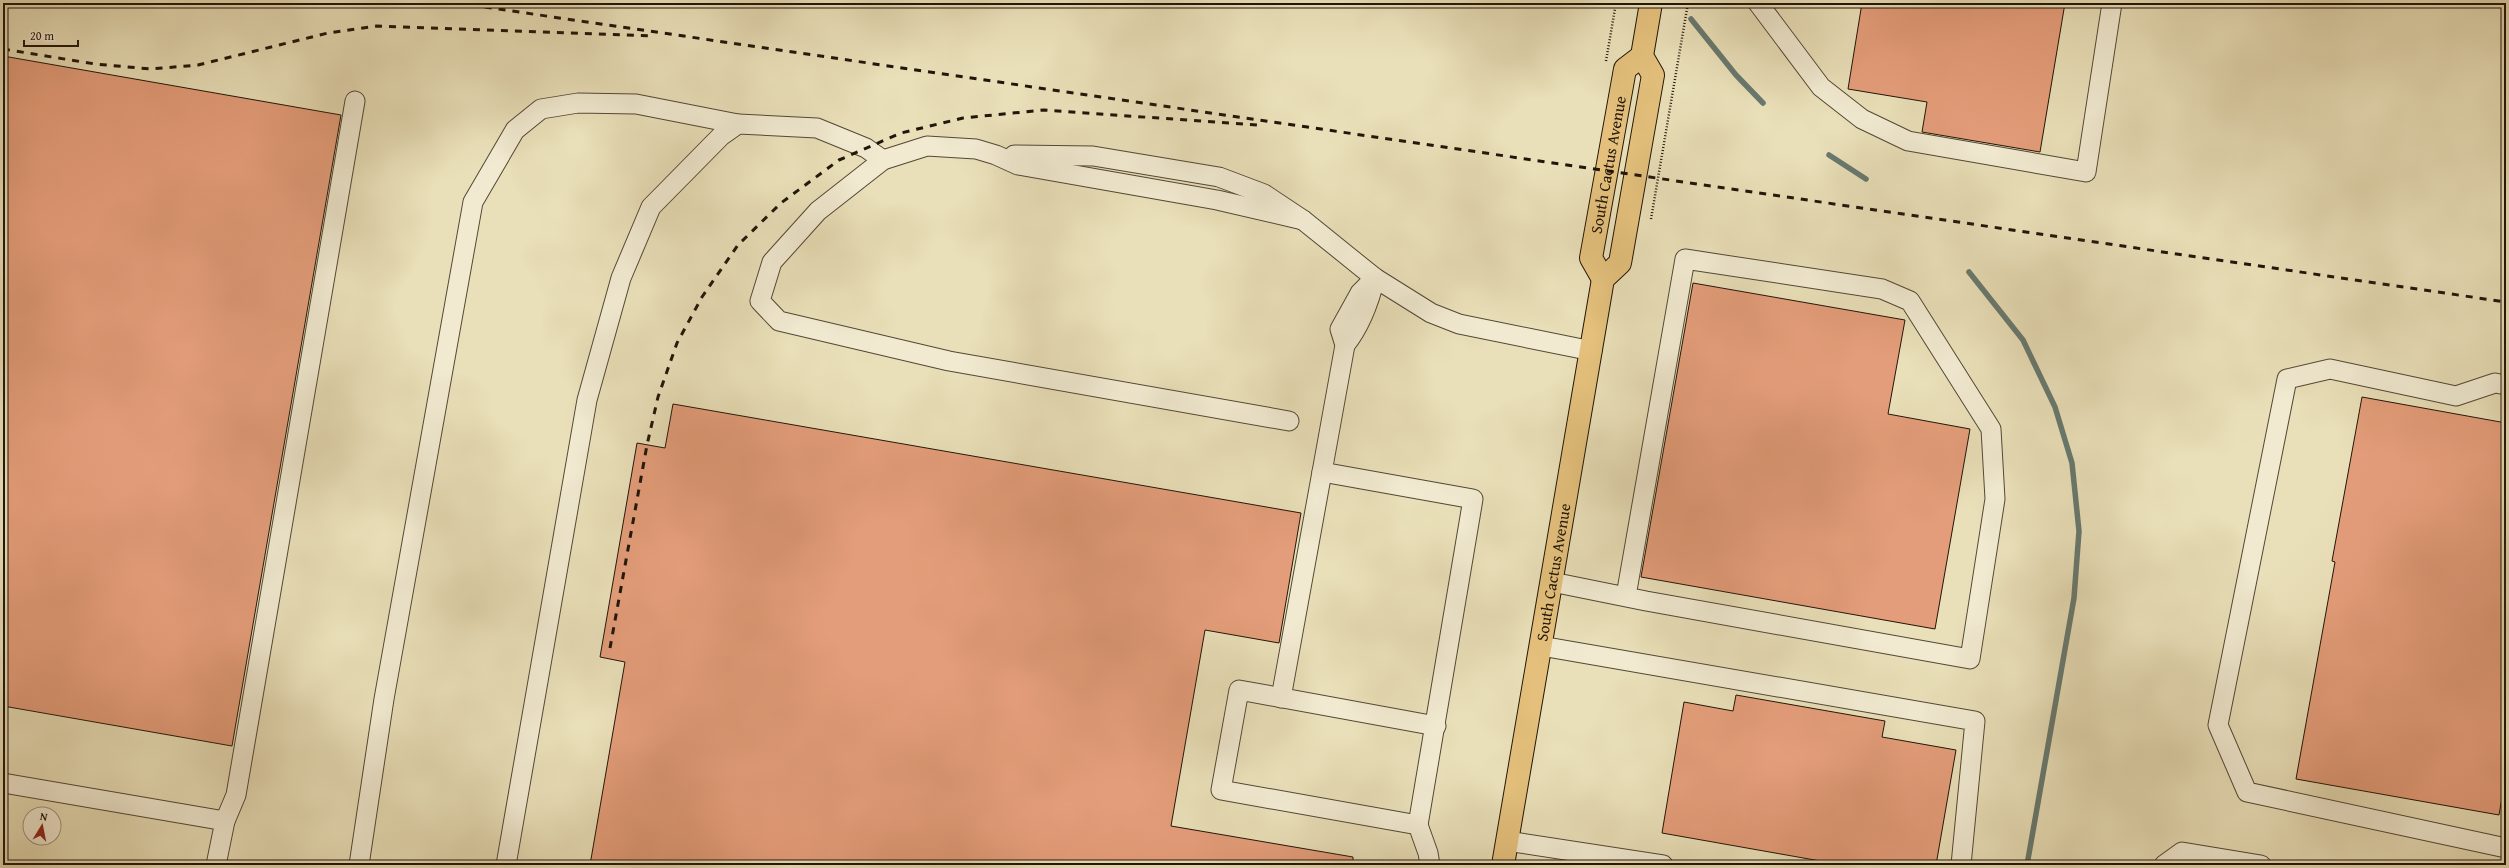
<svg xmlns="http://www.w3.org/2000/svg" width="2509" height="868" font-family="'Gentium Book Plus',serif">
  <rect width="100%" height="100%" fill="#e9dfb8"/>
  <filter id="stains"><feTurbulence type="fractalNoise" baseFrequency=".005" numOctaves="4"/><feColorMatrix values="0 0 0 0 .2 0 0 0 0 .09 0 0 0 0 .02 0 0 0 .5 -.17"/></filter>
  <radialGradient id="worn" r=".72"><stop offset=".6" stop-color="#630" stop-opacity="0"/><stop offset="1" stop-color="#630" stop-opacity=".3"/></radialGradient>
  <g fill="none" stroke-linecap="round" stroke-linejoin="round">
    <!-- stream -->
    <g stroke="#67796f" stroke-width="5.5">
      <path d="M 1691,19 L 1736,75 L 1763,103"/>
      <path d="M 1829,155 L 1866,179"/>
      <path d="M 1969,272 L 2023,340 L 2055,407 L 2072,463 L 2079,531 L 2074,598 L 2027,865"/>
    </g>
  </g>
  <!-- building -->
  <g fill="#e49d7a" stroke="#201508">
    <path d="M 1862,3 L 2065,3 L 2040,152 L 1922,132 L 1927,102 L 1848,89 Z"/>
    <path d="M 3,56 L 341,115 L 232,746 L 3,706 Z"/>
    <path d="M 1693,283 L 1905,320 L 1888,414 L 1970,429 L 1935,629 L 1641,577 Z"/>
    <path d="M 2362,397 L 2506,423 L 2506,774 L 2499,815 L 2296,779 L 2335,562 L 2332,561 Z"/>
    <path d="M 673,404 L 1301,513 L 1279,643 L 1205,630 L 1171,826 L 1353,857 L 1353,865 L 590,865 L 625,662 L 600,657 L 637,443 L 665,448 Z"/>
    <path d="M 1736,695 L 1885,721 L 1882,737 L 1956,750 L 1936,865 L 1843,865 L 1662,833 L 1684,702 L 1733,711 Z"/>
  </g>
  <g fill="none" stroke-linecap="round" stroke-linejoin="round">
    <defs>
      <g id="minor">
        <path d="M 1758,3 L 1821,87 L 1862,119 L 1908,141 L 2086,172 L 2112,3"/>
        <path d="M 1014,155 L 1093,156 L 1219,177 L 1264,194 L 1303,220 L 1375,278 L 1431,313 L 1459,324 L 1592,351"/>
        <path d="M 1375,278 L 1360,293 L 1340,329 L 1345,345 L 1322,472 L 1473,499 L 1418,825"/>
        <path d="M 1345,345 C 1361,325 1369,303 1375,278"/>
        <path d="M 2506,385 L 2495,383 L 2456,396 L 2330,369 L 2287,379 L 2218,725 L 2247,792 L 2506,848"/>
        <path d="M 1289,421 L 949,361 L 779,321 L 760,301 L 772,262 L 818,211 L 883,160 L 927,146 L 976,149 L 996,155 L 1018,165 L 1217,200 L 1303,220"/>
        <path d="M 1552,582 L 1646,601 L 1970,659 L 1995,499 L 1991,429 L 1910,301 L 1882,289 L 1685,259 L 1626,596"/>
        <path d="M 1541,646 L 1975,721 L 1961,865"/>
        <path d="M 1281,698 L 1322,472"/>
        <path d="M 3,783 L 225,821 L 216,865"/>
        <path d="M 225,821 L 236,795 L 355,101"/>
        <path d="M 1507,841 L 1663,865"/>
        <path d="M 359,865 L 384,699 L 473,202 L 515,130 L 541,109 L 578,103 L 636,104 L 738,124"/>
        <path d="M 506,865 L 587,400 L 621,278 L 651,207 L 721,136 L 738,124 L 817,128 L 866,148 L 883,160"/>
        <path d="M 1430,865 L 1428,853 L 1418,825 L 1221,790 L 1239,690 L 1436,726"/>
        <path d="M 2164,865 L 2182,852 L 2261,865"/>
      </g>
      <g id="major">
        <path id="s1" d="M 1603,279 L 1591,258 L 1625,69 L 1642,56"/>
        <path id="s2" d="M 1503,865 L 1603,279 L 1620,263 L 1653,75 L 1642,56 L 1651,3"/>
      </g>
    </defs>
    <!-- minor casing -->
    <use href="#minor" stroke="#524834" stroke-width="21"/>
    <!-- major casing -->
    <use href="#major" stroke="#201508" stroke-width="24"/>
    <!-- path -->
    <g stroke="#201508" stroke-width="2.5" stroke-dasharray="1 2" stroke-linecap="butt">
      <path d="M 1606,61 L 1616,3"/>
      <path d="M 1651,219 L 1688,3"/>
    </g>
    <!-- minor -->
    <use href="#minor" stroke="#f1ead1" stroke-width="19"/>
    <!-- major -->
    <use href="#major" stroke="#e4c07c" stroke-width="22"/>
    <!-- rail -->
    <g stroke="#201508" stroke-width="3" stroke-dasharray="7 7" stroke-linecap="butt">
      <path d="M 457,3 L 2506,302"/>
      <path d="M 3,49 L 95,64 L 151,69 L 198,65 L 328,33 L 377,26 L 654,36"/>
      <path d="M 610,648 L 647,445 L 658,397 L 677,343 L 702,297 L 738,245 L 781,203 L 839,160 L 901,133 L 963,118 L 1044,110 L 1257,125"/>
    </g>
  </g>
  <g text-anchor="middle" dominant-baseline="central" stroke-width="3.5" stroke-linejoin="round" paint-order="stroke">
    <!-- street labels -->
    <g font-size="16" fill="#201508" stroke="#f1ead1">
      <text stroke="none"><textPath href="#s1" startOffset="119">South Cactus Avenue</textPath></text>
      <text stroke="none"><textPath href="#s2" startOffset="297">South Cactus Avenue</textPath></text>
    </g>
  </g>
  <!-- margin -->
  <rect width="2509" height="868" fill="none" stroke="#e9dfb8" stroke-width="16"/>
  <rect x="4" y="4" width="2501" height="860" fill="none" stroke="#201508" stroke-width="2"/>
  <rect x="8" y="8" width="2493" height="852" fill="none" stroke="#201508"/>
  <!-- north arrow -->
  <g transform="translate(42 826) rotate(10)"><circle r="19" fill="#f1ead1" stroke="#9d9581"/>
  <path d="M0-3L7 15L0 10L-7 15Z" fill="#8f2418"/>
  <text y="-6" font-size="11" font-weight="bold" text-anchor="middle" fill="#201508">N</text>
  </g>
  <!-- scale -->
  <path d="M24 40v6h54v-6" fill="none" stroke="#201508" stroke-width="2"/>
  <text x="30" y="40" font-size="12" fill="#201508" stroke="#f1ead1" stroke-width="3" paint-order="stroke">20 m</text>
  <rect width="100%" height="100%" filter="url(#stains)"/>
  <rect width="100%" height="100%" fill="url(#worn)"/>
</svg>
